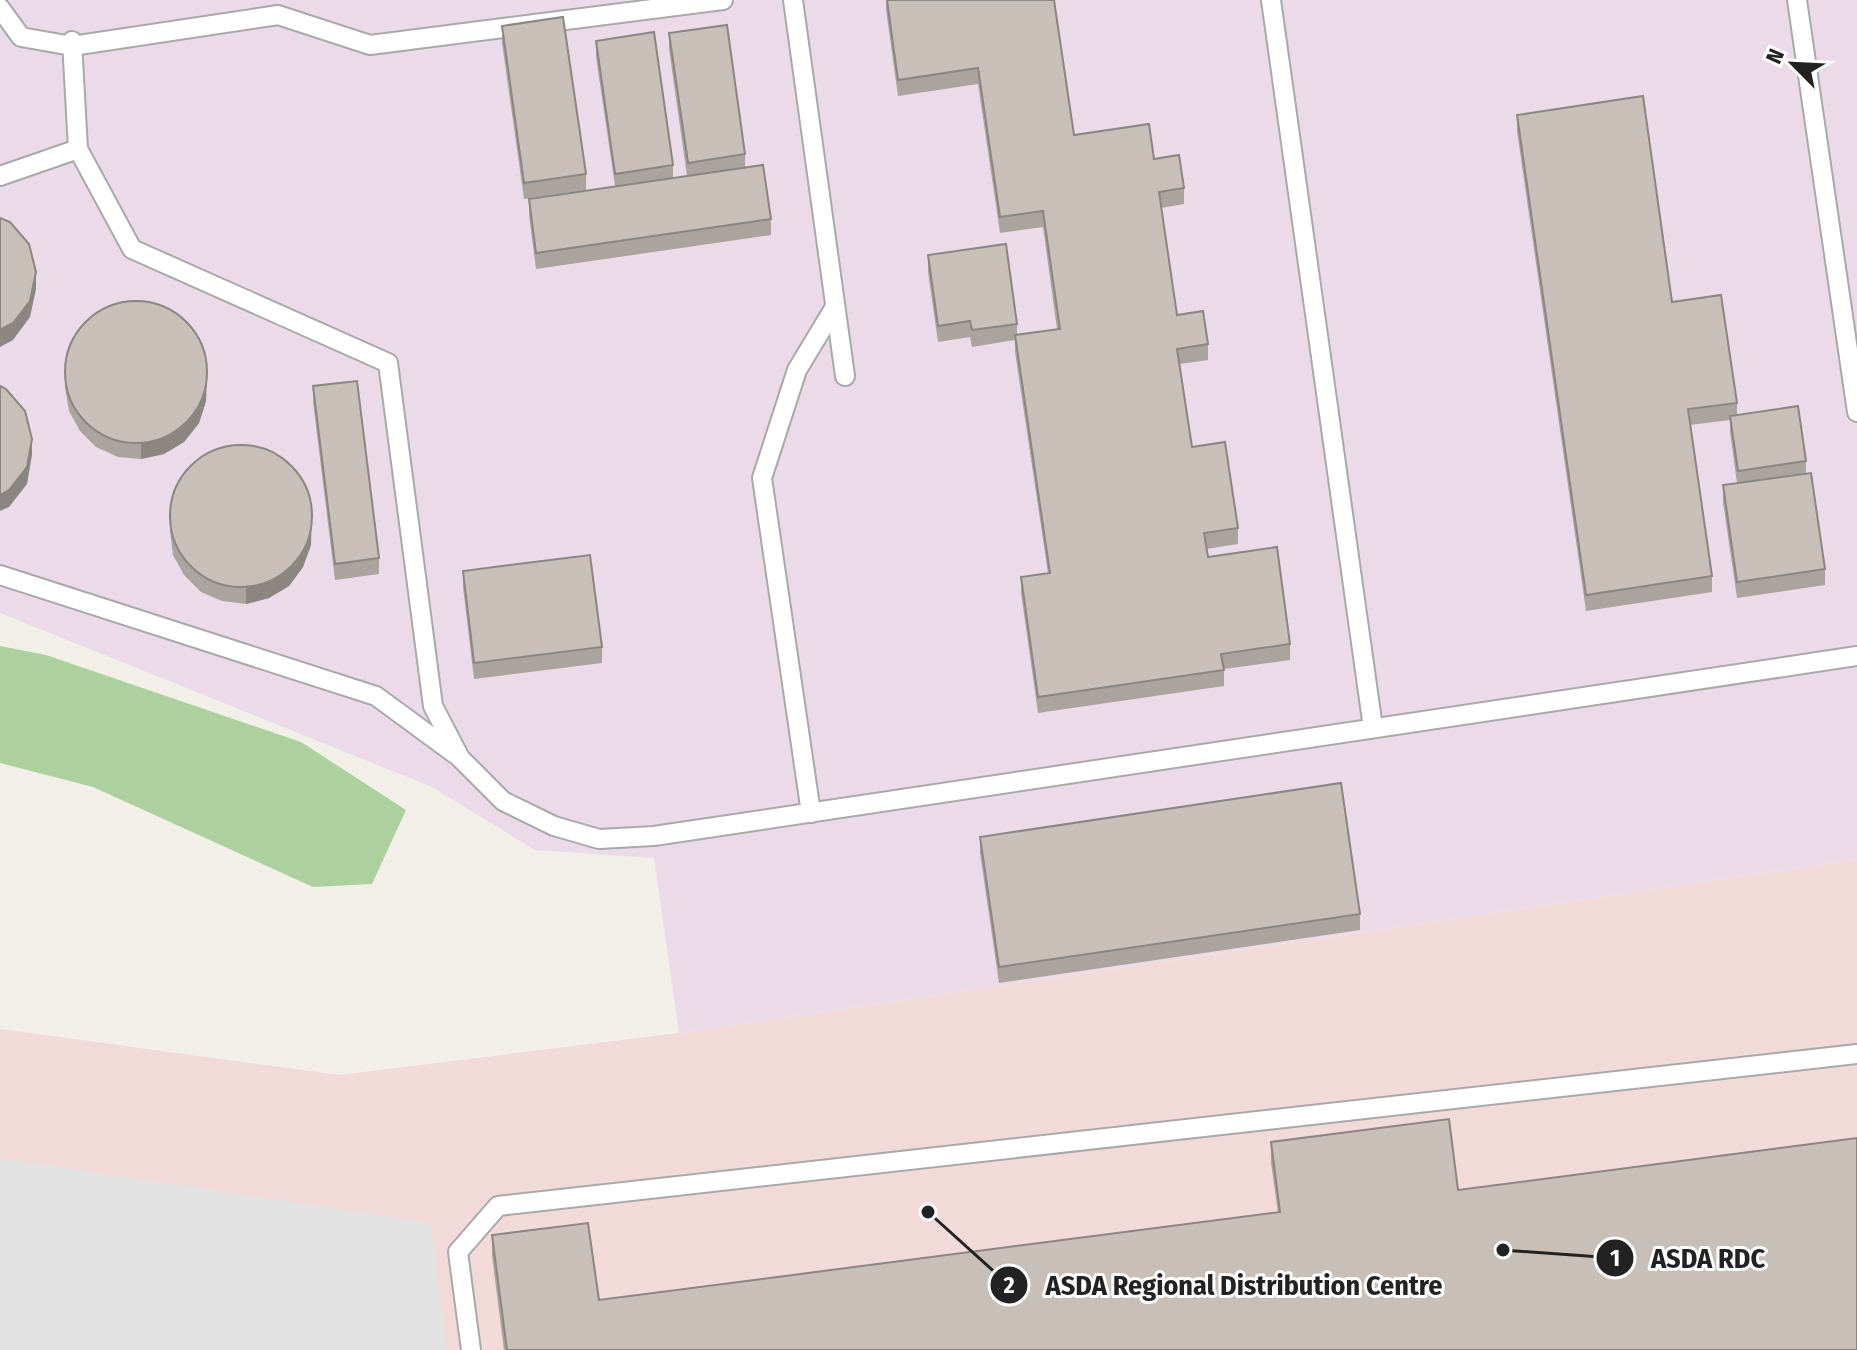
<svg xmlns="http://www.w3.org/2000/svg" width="1857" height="1350" font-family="'Fira Sans Condensed',sans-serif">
  <rect width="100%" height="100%" fill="#f2efe9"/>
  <!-- commercial -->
  <path fill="#f2dad9" d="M 1857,859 L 1857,1350 L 0,1350 L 0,1029 L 339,1075 L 679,1033 Z"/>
  <!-- industrial -->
  <path fill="#ebdbe8" d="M 0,0 L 1857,0 L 1857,859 L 679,1033 L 654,858 L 535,850 L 432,787 L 0,613 Z"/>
  <!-- forest -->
  <path fill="#add19e" d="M 0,646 L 46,655 L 301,742 L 406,810 L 372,884 L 313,887 L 93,787 L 0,763 Z"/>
  <!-- parking -->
  <path fill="#e2e2e2" d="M 0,1158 L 431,1223 L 447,1350 L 0,1350 Z"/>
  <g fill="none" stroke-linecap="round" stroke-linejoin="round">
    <defs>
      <g id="service">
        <path d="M 793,0 L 845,376"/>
        <path d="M 1271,0 L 1373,728"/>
        <path d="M 1797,0 L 1857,412"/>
        <path d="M 0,8 L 21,37 L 72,46 L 278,15 L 370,45 L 723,0"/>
        <path d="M 72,41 L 78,149 L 132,249 L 388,363 L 433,706 L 460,758 L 503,801 L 554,826 L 599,839 L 654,836 L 1857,656"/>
        <path d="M 0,176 L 78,149"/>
        <path d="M 0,575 L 376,696 L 455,754"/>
        <path d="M 811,813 L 762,478 L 797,370 L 835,307"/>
        <path d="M 471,1350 L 458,1252 L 498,1206 L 1857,1054"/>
      </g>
    </defs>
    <!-- service casing -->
    <use href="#service" stroke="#a9a9a9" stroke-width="22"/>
    <!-- service -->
    <use href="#service" stroke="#fff" stroke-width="18"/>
  </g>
  <!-- wall -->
  <g fill="#aba49e">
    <path d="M 886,0 L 1054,0 L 1074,135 L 1154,159 L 1184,188 L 1184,204 L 1161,208 L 1177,315 L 1208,344 L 1208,360 L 1180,364 L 1192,447 L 1238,528 L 1238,544 L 1206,549 L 1208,557 L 1290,644 L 1290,660 L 1224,669 L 1224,686 L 1038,713 L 1021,593 L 1021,577 L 1048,573 L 1015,352 L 1015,340 L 972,347 L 970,337 L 938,342 L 928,272 L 928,255 L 1017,324 L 1017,335 L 1057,329 L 1043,227 L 1000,233 L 978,84 L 898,96 L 886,10 Z"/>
    <path d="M 502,26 L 586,174 L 586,190 L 524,199 L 502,43 Z"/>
    <path d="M 669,33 L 745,154 L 745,167 L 771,219 L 771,235 L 536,269 L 529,215 L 529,199 L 615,186 L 596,57 L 596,41 L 673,165 L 673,178 L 687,176 L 669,49 Z"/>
    <path d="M 1517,115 L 1672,302 L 1737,403 L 1737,415 L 1806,461 L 1806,473 L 1825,569 L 1825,585 L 1737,598 L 1723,502 L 1723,485 L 1737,483 L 1730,432 L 1730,420 L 1690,425 L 1712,576 L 1712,592 L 1586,611 L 1517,131 Z"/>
    <path d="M 65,371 L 207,378 L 206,401 L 199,423 L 184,442 L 164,454 L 141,459 L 118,457 L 96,447 L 80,431 L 69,411 L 65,387 Z"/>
    <path d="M 313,386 L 379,558 L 379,574 L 335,580 L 313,402 Z"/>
    <path d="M 170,515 L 311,545 L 303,567 L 289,586 L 269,598 L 246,604 L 222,601 L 201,592 L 184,575 L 173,555 L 170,531 Z"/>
    <path d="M 463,571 L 602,647 L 602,663 L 474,679 L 463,587 Z"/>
    <path d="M 980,837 L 1360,914 L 1360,930 L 999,983 L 980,853 Z"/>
    <path d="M 1271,1142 L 1458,1190 L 1857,1350 L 504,1350 L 492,1256 L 492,1235 L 599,1300 L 1278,1213 L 1271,1163 Z"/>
  </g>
  <!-- shaded-wall -->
  <g fill="#8b8681">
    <path d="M 36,272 L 36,289 L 30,317 L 13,340 L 0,347 L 0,330 Z"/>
    <path d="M 207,361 L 206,401 L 199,423 L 184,442 L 164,454 L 141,459 L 141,443 Z"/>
    <path d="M 32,439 L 32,455 L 27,484 L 9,507 L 0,511 L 0,495 Z"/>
    <path d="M 312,505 L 311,545 L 303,567 L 289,586 L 269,598 L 246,604 L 246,587 Z"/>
  </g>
  <!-- building -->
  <g fill="#c7bfb8" stroke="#8b8681" stroke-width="2">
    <path d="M 887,0 L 1054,0 L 1074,135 L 1149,124 L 1154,159 L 1179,155 L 1184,188 L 1159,192 L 1177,315 L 1203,311 L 1208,344 L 1177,349 L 1192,447 L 1225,442 L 1238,528 L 1204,533 L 1208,557 L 1277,547 L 1290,644 L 1221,654 L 1224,670 L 1038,697 L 1021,577 L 1050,573 L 1015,335 L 1060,329 L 1043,211 L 1000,217 L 978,68 L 898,80 Z"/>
    <path d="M 563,17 L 586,174 L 524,183 L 502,26 Z"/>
    <path d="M 727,25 L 745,154 L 688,163 L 669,33 Z"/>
    <path d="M 654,32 L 673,165 L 615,174 L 596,41 Z"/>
    <path d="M 1643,96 L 1672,302 L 1721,295 L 1737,403 L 1688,409 L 1712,576 L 1586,595 L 1517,115 Z"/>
    <path d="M 763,165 L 771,219 L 536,253 L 529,199 Z"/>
    <path d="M 0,218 L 10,222 L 29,244 L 36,272 L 30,301 L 13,323 L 0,330 Z"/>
    <path d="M 1006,244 L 1017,324 L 972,330 L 970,321 L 938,326 L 928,255 Z"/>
    <circle cx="136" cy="372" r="71"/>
    <path d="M 357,381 L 379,558 L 335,564 L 313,386 Z"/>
    <path d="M 0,386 L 6,389 L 25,411 L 32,439 L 27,467 L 9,490 L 0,495 Z"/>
    <path d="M 1798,406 L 1806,461 L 1738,471 L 1730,416 Z"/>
    <circle cx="241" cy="516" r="71"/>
    <path d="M 1811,473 L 1825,569 L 1737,582 L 1723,485 Z"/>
    <path d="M 590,555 L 602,647 L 474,663 L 463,571 Z"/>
    <path d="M 1341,783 L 1360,914 L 999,967 L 980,837 Z"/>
    <path d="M 1449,1119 L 1458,1190 L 1857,1138 L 1857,1350 L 507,1350 L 492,1235 L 588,1223 L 599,1300 L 1280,1212 L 1271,1142 Z"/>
  </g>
  <!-- callouts -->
  <path fill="none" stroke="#222" stroke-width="3" d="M1503 1250L1615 1258M928 1212L1009 1285"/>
  <g fill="#222" stroke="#fff" stroke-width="3">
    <circle cx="1503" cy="1250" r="8"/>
    <circle cx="928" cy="1212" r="8"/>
    <circle cx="1615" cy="1258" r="20"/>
    <circle cx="1009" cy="1285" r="20"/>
  </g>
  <g font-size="24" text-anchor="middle" font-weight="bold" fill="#fff">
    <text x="1615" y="1266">1</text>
    <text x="1009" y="1293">2</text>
  </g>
  <g font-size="28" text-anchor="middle" font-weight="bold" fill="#222" stroke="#fff" stroke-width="6" stroke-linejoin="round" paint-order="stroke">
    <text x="1708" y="1268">ASDA RDC</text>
    <text x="1244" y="1295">ASDA Regional Distribution Centre</text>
  </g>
  <!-- north arrow -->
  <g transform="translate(1793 64) rotate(294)" stroke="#ffffff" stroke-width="6" paint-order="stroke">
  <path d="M0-6L14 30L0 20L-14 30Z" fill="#222222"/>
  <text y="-12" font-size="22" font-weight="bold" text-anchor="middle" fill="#222222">N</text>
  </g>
</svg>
